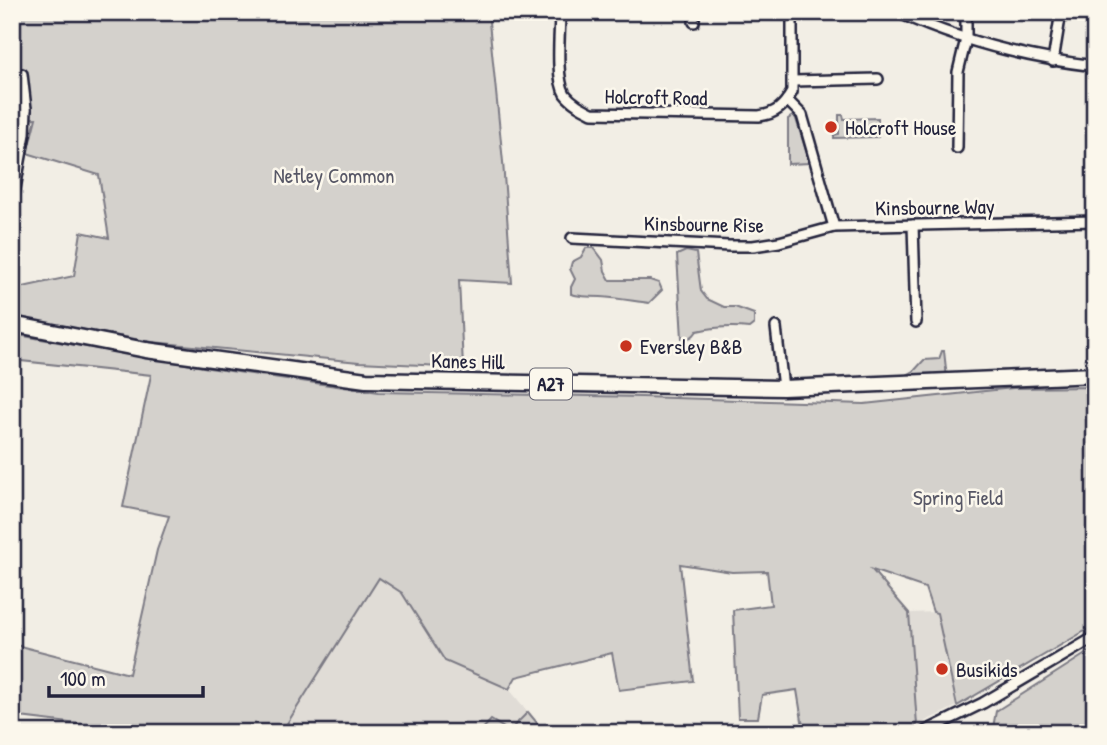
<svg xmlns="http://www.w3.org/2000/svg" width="1107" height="745" font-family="'Patrick Hand',sans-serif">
  <rect width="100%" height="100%" fill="#f2eee5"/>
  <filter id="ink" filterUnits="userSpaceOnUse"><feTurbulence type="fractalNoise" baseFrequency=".0143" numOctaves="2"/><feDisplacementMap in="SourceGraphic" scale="14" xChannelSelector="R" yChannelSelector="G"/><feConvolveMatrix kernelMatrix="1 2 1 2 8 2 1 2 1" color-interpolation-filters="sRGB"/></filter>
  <g filter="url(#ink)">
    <!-- built -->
    <g fill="#e0dcd6">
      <path d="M 379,577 L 402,593 L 445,661 L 509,689 L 528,712 L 509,731 L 491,720 L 479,733 L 281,733 Z"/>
      <path d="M 937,612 L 957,706 L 917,725 L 909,613 Z"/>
    </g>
    <!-- green -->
    <g fill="#d4d1cc" stroke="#7b7a84" stroke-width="2">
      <path d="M 12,12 L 488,12 L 503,162 L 512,283 L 459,280 L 463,367 L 359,362 L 152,342 L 12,317 L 12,283 L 23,287 L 74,276 L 81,232 L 109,238 L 99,175 L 27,153 L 36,118 L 12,119 Z"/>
      <path d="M 794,115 L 796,119 L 810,163 L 788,164 L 788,119 Z"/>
      <path d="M 839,115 L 843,115 L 844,119 L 878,118 L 878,137 L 834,138 L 834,135 L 839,134 Z"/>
      <path d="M 586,248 L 594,248 L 603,260 L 605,271 L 610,280 L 650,280 L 659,283 L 662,290 L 649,303 C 633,301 617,298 601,297 C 591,297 580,297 571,294 L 571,287 L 575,279 L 570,269 L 572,262 L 581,257 Z"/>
      <path d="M 686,251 L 696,253 L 701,291 L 707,299 L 724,307 L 735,307 L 754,314 L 754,324 L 749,328 C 731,326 715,327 697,331 C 693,337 690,339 682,338 L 677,255 Z"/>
      <path d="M 12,334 L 209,368 L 379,392 L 642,397 L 864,404 L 1013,388 L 1095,387 L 1095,625 L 957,706 L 937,613 L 933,612 L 925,588 L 872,570 L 909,613 L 917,725 L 901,733 L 804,733 L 797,690 L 762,695 L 758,718 L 738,718 L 733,610 L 771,605 L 767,571 L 732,572 L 680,564 L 693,681 L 619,690 L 612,653 L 516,677 L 509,689 L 445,661 L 402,593 L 379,578 L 281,733 L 121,733 L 94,726 L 12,716 L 12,644 L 129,674 L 157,550 L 169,516 L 123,507 L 151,375 L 12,360 Z"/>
      <path d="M 942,351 L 944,351 L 947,378 L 905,376 L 914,371 L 924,360 L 939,359 Z"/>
      <path d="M 1095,648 L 1095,733 L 992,733 L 996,711 Z"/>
      <path d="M 528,712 L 538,724 L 532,733 L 479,733 L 491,720 L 509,731 Z"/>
    </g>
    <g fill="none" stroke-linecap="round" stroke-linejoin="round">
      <defs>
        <g id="minor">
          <path d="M 560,12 C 560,33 555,77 565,94 C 572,103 582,108 592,113 L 759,116 C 776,114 784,106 792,92 L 792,12"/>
          <path d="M 897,12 C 960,41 1027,58 1095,66"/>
          <path d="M 694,22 L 694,12"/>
          <path d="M 1053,61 L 1061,12"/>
          <path d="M 793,81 L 878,79"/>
          <path d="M 787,100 L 802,115 L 834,227"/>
          <path d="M 12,109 L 26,109"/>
          <path d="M 957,148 L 958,72 L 966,39 L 966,12"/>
          <path d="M 12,205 L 25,134 L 26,109 L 22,74"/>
          <path d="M 913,225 L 916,322"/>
          <path d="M 572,238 L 729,246 L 753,246 L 779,242 L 834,227 L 1095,221"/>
          <path d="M 776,327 L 783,388"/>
          <path d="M 922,733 L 983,703 L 1095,637"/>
        </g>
        <path id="primary" d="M 12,324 L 146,350 L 366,380 L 783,388 L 1095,375"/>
      </defs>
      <!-- minor casing -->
      <use href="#minor" stroke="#22223b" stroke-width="14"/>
      <!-- primary casing -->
      <use href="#primary" stroke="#22223b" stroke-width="19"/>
      <!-- minor -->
      <use href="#minor" stroke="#fbf7ec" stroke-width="9"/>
      <!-- primary -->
      <use href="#primary" stroke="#fbf7ec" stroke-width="14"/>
    </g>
  </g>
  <!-- markers -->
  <g fill="#c8321e" stroke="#fbf7ec" stroke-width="2.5">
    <circle cx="831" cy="127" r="7"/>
    <circle cx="626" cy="346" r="7"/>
    <circle cx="942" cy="669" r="7"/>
  </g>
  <g text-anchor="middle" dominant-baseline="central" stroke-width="5" stroke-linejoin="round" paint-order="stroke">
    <!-- shield labels -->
    <rect fill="#fbf7ec" stroke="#636270" stroke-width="2" x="530" y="368.5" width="42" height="31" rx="5"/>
    <g font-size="19" font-weight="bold" fill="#22223b">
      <text x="551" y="384">A27</text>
    </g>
    <!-- street labels -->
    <g font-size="21" fill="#22223b" stroke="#fbf7ec">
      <text transform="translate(656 97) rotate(1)">Holcroft Road</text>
      <text transform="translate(935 207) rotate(-1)">Kinsbourne Way</text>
      <text transform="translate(704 224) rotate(1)">Kinsbourne Rise</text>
      <text transform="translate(468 361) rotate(1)">Kanes Hill</text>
    </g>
    <!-- poi labels -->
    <g font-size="21" fill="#22223b" stroke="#fbf7ec" text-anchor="start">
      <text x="845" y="127">Holcroft House</text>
      <text x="640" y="346">Eversley B&amp;B</text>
      <text x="956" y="669">Busikids</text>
    </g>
    <!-- park labels -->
    <g font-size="21" fill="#575766" stroke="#fbf7ec">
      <text x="334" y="175">Netley Common</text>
      <text x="958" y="497">Spring Field</text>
    </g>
  </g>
  <!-- margin -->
  <rect width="1107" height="745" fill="none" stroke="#fbf7ec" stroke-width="42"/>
  <rect x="21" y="21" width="1065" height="703" fill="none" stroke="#22223b" stroke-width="2.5" filter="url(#ink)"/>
  <!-- scale -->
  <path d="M49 686v10h154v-10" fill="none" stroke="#22223b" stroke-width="3.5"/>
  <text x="60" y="686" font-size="21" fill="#22223b" stroke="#fbf7ec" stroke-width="5" paint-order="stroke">100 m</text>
</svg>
